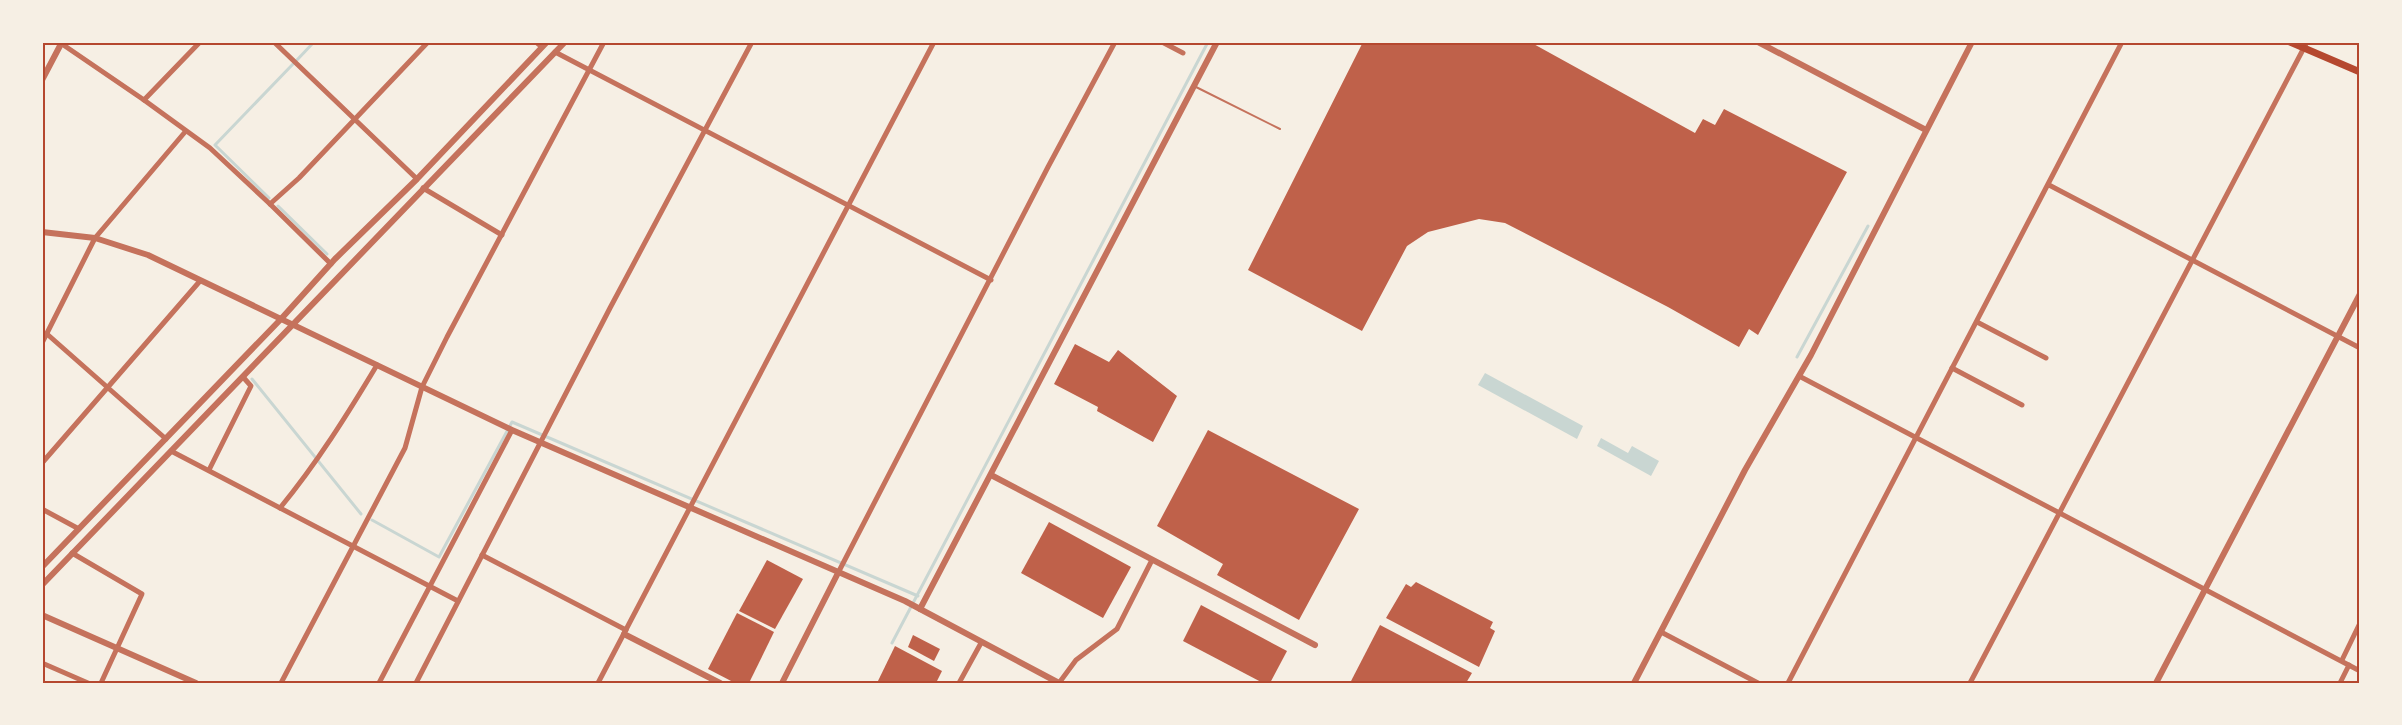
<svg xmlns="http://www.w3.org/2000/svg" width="2402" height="725" font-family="'IBM Plex Sans',sans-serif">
  <rect width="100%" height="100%" fill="#f6efe4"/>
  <!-- water -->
  <g fill="#c9d6d2">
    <path d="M 1485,373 L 1583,426 L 1577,439 L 1478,385 Z"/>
    <path d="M 1601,438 L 1628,453 L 1632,446 L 1659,461 L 1651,476 L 1597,446 Z"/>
  </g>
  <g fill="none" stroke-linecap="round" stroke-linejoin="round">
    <!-- stream -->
    <g stroke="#c9d6d2" stroke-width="3">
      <path d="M 296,61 L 314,42"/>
      <path d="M 269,198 L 215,145 L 294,63"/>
      <path d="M 278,206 L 327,254"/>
      <path d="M 1797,357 L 1868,226"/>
      <path d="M 252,379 L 361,514"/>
      <path d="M 372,520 L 439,557 L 512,422 L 918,596"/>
      <path d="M 892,643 L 1208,42"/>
    </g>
  </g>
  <!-- building -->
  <g fill="#bf614a">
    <path d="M 1363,42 L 1530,42 L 1695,133 L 1703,119 L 1715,125 L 1724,109 L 1847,172 L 1758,335 L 1749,329 L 1739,347 L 1668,307 L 1505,223 L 1479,219 L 1428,232 L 1407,246 L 1362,331 L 1248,270 Z"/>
    <path d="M 1075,344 L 1109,362 L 1118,350 L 1177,396 L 1153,442 L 1097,411 L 1098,407 L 1054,384 Z"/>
    <path d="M 1208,430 L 1359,509 L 1299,620 L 1217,575 L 1223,564 L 1157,526 Z"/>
    <path d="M 1049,522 L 1131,567 L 1103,618 L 1021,573 Z"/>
    <path d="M 767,560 L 803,579 L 775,629 L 739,611 Z"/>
    <path d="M 1416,582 L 1493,622 L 1490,628 L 1495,631 L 1479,667 L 1386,618 L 1406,584 L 1411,587 Z"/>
    <path d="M 1201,605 L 1287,651 L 1270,683 L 1263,683 L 1183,641 Z"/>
    <path d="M 737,613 L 774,632 L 749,683 L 735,683 L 708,669 Z"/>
    <path d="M 1380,625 L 1472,673 L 1466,683 L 1350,683 Z"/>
    <path d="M 913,635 L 940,649 L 934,661 L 908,647 Z"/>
    <path d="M 895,646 L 942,671 L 936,683 L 877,683 Z"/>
  </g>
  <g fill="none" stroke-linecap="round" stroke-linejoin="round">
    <!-- service -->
    <path stroke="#c5725c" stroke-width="2" d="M 1194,86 L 1280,129"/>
    <!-- minor -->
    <g stroke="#c5725c" stroke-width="5">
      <path d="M 274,42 L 417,179"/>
      <path d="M 536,42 L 542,47"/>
      <path d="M 1162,42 L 1183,53"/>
      <path d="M 62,44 L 144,100 L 200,42"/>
      <path d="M 555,52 L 991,280"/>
      <path d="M 144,100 L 210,148 L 270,204 L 331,264"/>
      <path d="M 2049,185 L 2360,348"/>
      <path d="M 423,188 L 502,235"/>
      <path d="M 270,204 L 299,178 L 428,42"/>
      <path d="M 1977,322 L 2046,358"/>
      <path d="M 47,334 L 166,439"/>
      <path d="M 42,343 L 95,238 L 185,132"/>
      <path d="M 1952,368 L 2022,405"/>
      <path d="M 1799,376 L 2360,671"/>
      <path d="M 171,451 L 458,601"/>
      <path d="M 42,463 L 200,281"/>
      <path d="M 209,470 L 251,386 L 243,377"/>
      <path d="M 280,508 C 317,463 347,415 377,365"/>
      <path d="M 42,509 L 79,529"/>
      <path d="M 72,553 L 142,594 L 101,683"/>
      <path d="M 482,555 L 626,630"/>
      <path d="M 838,573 L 1048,167 L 1115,42"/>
      <path d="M 1661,632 L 1758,683"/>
      <path d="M 2342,660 L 2360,623"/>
      <path d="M 42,663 L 88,683"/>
      <path d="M 281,683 L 405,448 L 422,387 L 447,337 L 604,42"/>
      <path d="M 379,683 L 512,430"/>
      <path d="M 416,683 L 610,308 L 752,42"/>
      <path d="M 598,683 L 934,42"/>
      <path d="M 959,683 L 981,643"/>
      <path d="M 1059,683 L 1076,660 L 1117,629 L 1152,560"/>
      <path d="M 1788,683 L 2122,42"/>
      <path d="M 1970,683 L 2307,42"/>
      <path d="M 2340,683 L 2349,665"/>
    </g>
    <!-- tertiary -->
    <g stroke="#c5725c" stroke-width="6">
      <path d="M 1758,42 L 1926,130"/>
      <path d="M 42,80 L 62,42"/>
      <path d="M 42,232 L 95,238 L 148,255 L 512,430 L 905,601 L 1059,683"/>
      <path d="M 991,475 L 1315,645"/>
      <path d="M 42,567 L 281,319 L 335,259 L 417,179 L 547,42"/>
      <path d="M 42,585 L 565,42"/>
      <path d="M 920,609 L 1217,42"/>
      <path d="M 42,615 L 196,683"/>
      <path d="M 624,634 L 720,683"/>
      <path d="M 782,683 L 838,573"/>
      <path d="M 1634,683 L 1745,470 L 1811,355 L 1972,42"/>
      <path d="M 2156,683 L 2360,294"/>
    </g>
    <!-- secondary -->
    <path stroke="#b5482f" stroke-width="7" d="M 2290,42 L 2360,72"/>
  </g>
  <!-- border -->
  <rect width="2402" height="725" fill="none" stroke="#f6efe4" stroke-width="87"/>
  <rect x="44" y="44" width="2314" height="638" fill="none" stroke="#b5482f" stroke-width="2"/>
</svg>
